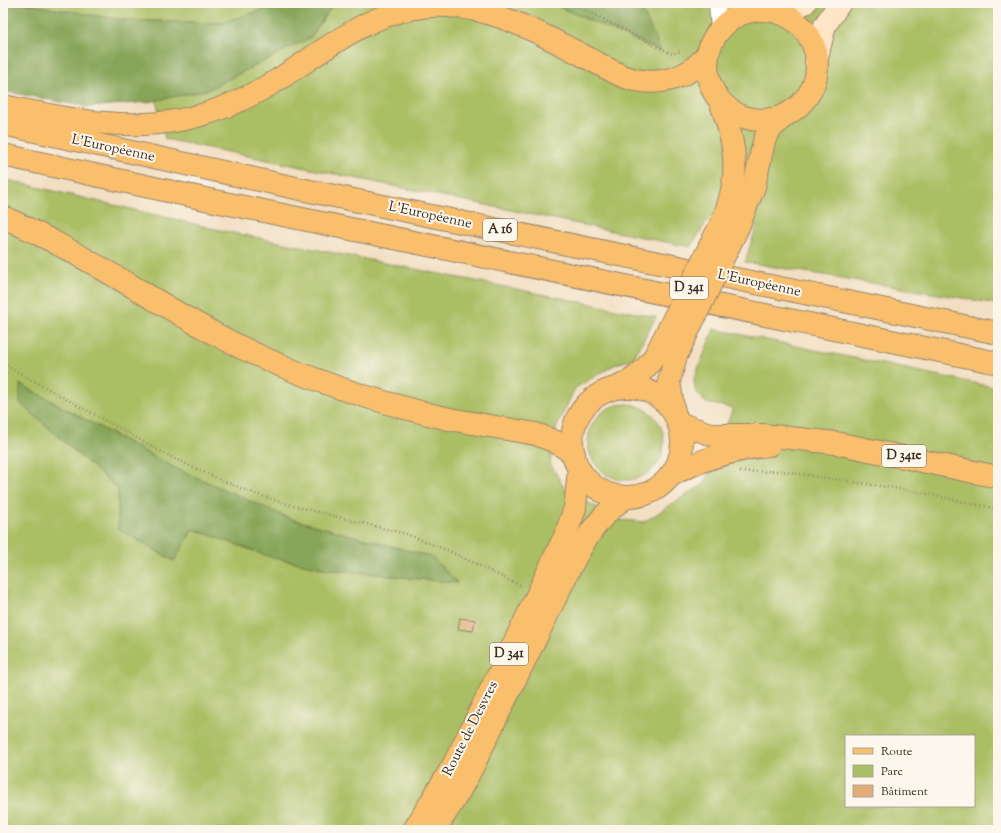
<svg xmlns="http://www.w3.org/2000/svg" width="1001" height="833" font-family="'Sorts Mill Goudy',serif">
  <rect width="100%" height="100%" fill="#fbf7ec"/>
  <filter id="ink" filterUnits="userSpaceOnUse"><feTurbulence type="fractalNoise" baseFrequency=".025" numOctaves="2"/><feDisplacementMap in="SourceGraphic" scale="8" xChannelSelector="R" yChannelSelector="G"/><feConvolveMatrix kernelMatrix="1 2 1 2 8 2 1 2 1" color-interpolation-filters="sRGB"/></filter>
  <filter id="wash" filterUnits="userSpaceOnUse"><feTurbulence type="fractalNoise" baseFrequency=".012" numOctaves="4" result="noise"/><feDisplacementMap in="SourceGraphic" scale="16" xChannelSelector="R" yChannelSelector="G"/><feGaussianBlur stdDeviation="0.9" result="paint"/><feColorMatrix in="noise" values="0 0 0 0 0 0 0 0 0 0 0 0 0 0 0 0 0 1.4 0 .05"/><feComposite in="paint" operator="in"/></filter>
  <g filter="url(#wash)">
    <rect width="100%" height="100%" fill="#f2dec1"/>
    <!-- green -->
    <g fill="#aabe63" stroke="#727440" fill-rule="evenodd">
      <path d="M 20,3 L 284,3 L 220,23 L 122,20 Z"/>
      <path d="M 334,3 L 550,3 L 660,51 L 639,3 L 998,3 L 998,304 L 745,262 L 757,225 L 710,217 L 690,247 L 165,139 L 156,100 L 207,90 L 311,37 Z"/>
      <path d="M 3,179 L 224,231 L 656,317 L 633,359 L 616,364 L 575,388 L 557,426 L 550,463 L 565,490 L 620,520 L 644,522 L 705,483 L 733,408 L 706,403 L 695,390 L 694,379 L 714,329 L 998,388 L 998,534 L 994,542 L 998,544 L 998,830 L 3,830 ZM 20,384 L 173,467 L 291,519 L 432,557 L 457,583 L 328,569 L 271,557 L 193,529 L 174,561 L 118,529 L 118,489 ZM 846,736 L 974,736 L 974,806 L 846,806 Z"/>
      <circle cx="626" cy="442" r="38"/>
    </g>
    <!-- forest -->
    <g fill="#87a559" stroke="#61683c">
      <path d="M 3,3 L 20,3 L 122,20 L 220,23 L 284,3 L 334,3 L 311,37 L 207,90 L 148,102 L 87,107 L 3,91 Z"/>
      <path d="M 550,3 L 639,3 L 661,51 Z"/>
      <path d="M 20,384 L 173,467 L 291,519 L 432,557 L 458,583 L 328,569 L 271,557 L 193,529 L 174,561 L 118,529 L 118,489 L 20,403 Z"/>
    </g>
    <g id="blocks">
      <!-- building -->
      <path fill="#e1ac77" d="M 460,618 L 475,620 L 473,631 L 458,629 Z"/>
    </g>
  </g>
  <g filter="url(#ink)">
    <use href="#blocks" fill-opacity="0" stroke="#968470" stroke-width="1"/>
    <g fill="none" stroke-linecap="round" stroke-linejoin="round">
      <defs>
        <g id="minor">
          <path d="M 717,3 L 719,31"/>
          <path d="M 759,3 L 770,11"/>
        </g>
        <g id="secondary">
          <path d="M 779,13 L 805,3"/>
          <path d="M 816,62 L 825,25 L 840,3"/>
        </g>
        <g id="primary">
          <circle cx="762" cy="65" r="55"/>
          <path d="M 720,101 C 737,147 741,178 721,224"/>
          <path d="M 738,227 L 754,187 L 764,141 L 768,132 L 785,115"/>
          <circle cx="627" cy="442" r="55"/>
          <path d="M 616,388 C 634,380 647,370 657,352"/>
          <path d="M 674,413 L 669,381 L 676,356"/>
          <path d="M 449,419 L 536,434 L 556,442 L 574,454"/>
          <path d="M 678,423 L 713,435 L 763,435 L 836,443 L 998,477"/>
          <path d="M 670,476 C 701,458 735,450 769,445"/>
          <path d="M 414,830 L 454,764 L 524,623 L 565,536 L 575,508 L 579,469"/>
          <path d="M 434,830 C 461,794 479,754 498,714 C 515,679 532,645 549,611 C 569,571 588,520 627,497"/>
        </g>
        <g id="motorway">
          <path d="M 3,106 C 105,127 175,141 271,84 C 323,53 370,8 434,6 C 498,3 566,48 622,76 C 654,88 688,81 708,53"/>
          <path d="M 3,124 L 305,190 L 998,333"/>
          <path d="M 3,155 L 205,199 L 998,363"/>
          <path d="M 3,217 C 77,250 145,296 217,335 C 291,375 367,400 449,419"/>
        </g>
      </defs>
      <!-- minor casing -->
      <use href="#minor" stroke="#968470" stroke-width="18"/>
      <!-- secondary casing -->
      <use href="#secondary" stroke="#968470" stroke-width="24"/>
      <!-- primary casing -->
      <use href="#primary" stroke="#968470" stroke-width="24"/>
      <!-- motorway casing -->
      <use href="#motorway" stroke="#968470" stroke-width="24"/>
      <!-- path -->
      <g stroke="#968470" stroke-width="2.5" stroke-dasharray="1 3" stroke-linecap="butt">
        <path d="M 571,3 L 672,54 L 681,51"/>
        <path d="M 3,364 L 173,458 L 223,481 L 256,494 L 294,506 L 406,534 L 449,551 L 521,586"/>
        <path d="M 740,472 L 781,471 L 913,491 L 998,509"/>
      </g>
      <!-- minor -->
      <use href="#minor" stroke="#fff" stroke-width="16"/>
      <!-- secondary -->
      <use href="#secondary" stroke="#fde5c5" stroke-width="22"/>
      <!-- primary -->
      <use href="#primary" stroke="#f9bf6d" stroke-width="22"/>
      <!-- motorway -->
      <use href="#motorway" stroke="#f9bf6d" stroke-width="22"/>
      <defs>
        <g id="primary-bridge">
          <path d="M 657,352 L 721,224"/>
          <path d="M 676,356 L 738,227"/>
        </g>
      </defs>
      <!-- primary-bridge casing -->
      <use href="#primary-bridge" stroke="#968470" stroke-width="24" stroke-linecap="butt"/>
      <!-- primary-bridge -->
      <use href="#primary-bridge" stroke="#f9bf6d" stroke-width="22"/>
    </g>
  </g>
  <g text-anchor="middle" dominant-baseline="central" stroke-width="4" stroke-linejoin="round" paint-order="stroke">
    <!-- shield labels -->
    <g fill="#fbf7ec" stroke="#75685c" stroke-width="1">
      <rect x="483" y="219" width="34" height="22" rx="3"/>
      <rect x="670" y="277" width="38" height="22" rx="3"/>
      <rect x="882" y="445" width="44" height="22" rx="3"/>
      <rect x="490" y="643" width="38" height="22" rx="3"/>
    </g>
    <g font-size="13" font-weight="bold" fill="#3b2a1e">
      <text x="500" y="230">A 16</text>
      <text x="689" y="288">D 341</text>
      <text x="904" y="456">D 341e</text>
      <text x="509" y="654">D 341</text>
    </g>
    <!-- street labels -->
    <g font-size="14" fill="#3b2a1e" stroke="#fbf7ec">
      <text transform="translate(113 149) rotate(12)">L'Européenne</text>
      <text transform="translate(430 216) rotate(12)">L'Européenne</text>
      <text transform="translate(759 284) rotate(12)">L'Européenne</text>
      <text transform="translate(471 729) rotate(-63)">Route de Desvres</text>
    </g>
  </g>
  <!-- margin -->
  <rect width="1001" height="833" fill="none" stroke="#fbf7ec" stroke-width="16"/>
  <!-- legend -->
  <rect x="845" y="735" width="130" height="72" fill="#fbf7ec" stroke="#aea59a"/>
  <rect x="853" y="748" width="20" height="6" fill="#f9bf6d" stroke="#aea59a"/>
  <text x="881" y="755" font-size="12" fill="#3b2a1e">Route</text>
  <rect x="853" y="765" width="20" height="12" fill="#aabe63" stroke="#aea59a"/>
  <text x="881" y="775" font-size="12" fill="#3b2a1e">Parc</text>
  <rect x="853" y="785" width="20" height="12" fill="#e1ac77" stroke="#aea59a"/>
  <text x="881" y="795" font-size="12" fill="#3b2a1e">Bâtiment</text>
</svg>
